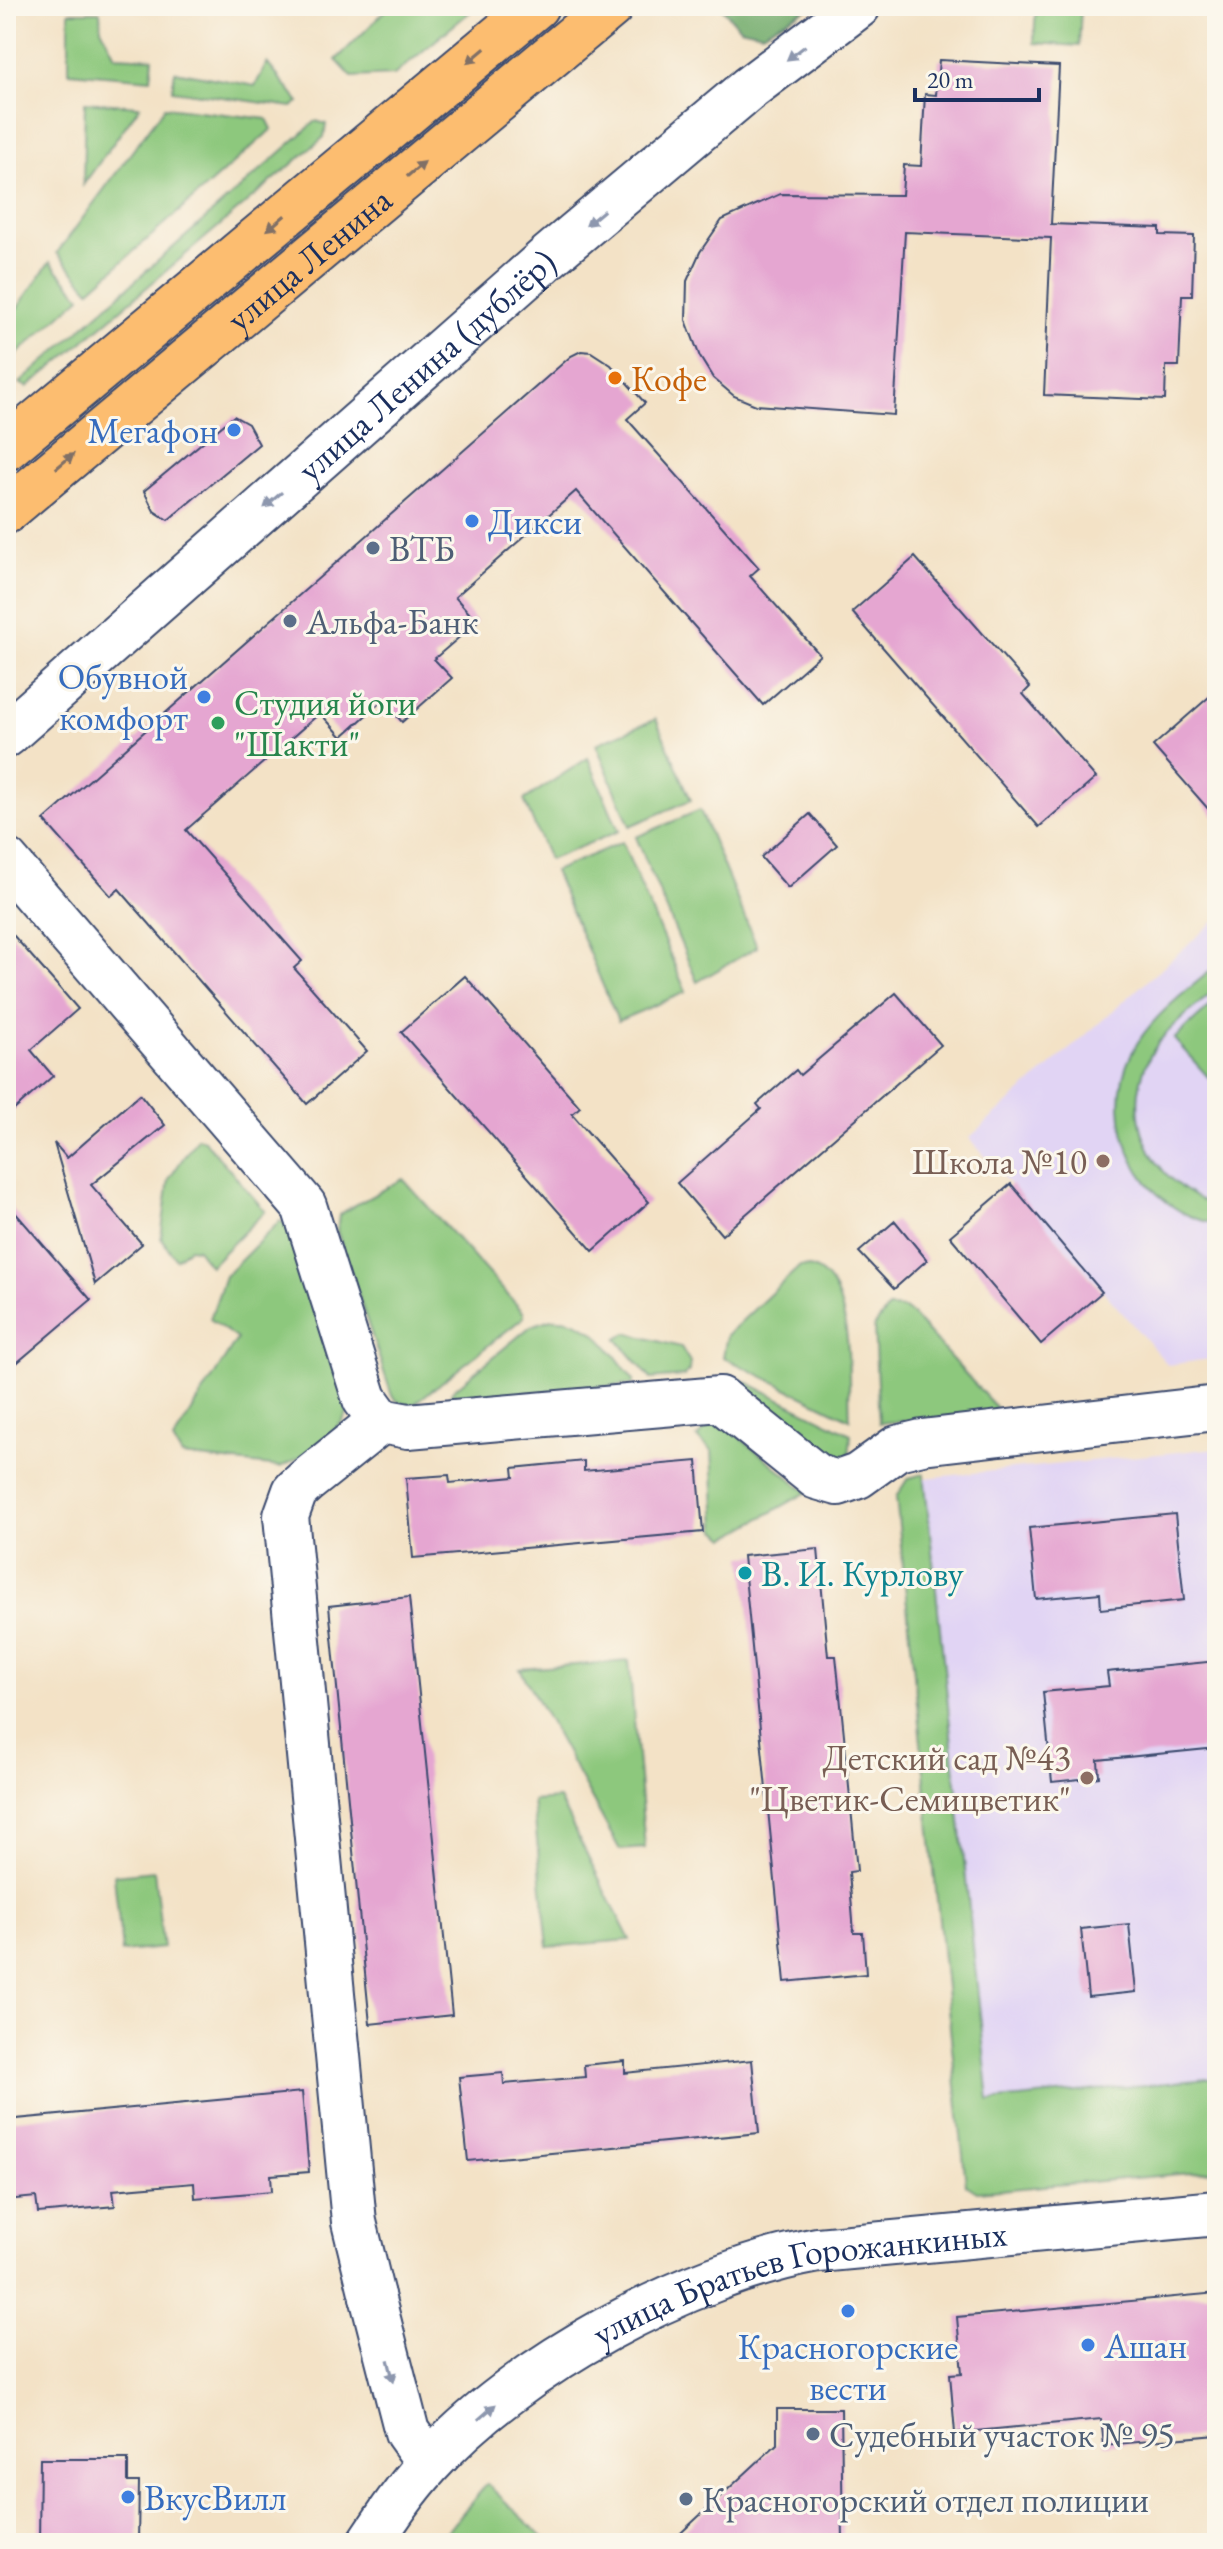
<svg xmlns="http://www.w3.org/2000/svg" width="1223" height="2549" font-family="'EB Garamond',serif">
  <rect width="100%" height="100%" fill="#fbf7ec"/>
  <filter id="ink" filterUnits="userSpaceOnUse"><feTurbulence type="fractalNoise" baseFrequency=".0125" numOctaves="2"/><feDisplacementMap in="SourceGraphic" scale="16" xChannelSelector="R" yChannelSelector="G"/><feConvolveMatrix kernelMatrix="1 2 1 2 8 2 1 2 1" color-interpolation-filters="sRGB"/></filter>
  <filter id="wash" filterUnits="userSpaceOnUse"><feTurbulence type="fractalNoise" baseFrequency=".006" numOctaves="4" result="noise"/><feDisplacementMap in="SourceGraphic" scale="32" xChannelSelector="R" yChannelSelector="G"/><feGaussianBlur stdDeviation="1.8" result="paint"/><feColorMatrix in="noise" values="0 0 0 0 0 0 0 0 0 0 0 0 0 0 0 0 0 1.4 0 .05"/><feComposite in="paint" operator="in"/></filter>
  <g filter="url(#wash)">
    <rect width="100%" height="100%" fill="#f3e2c6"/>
    <!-- built -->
    <g fill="#e1d4f4">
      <path d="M 1217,919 L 1217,1358 L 1168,1365 L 969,1138 Z"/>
      <path d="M 1217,1448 L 1217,2078 L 989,2102 L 925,1478 Z"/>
    </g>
    <!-- green -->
    <g fill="#8dc87d" stroke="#547c6e" stroke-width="2">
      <path d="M 390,6 L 477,6 L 394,75 L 352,77 L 336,60 Z"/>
      <path d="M 1036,6 L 1081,6 L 1079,46 L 1034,43 Z"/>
      <path d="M 69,12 L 100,12 L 101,28 L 115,56 L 153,58 L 151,79 L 69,72 Z"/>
      <path d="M 267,63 L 299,102 L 292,107 L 172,90 L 175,71 L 255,86 Z"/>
      <path d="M 85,102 L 140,106 L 83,185 Z"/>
      <path d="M 165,107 L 267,119 L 272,129 L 90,290 L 57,253 Z"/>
      <path d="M 316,121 L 326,124 L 324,137 L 53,367 L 27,387 L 20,383 Z"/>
      <path d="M 50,262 L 81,297 L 6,364 L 6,324 Z"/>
      <path d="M 656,719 L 691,800 L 630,826 L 596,744 Z"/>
      <path d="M 588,758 L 619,831 L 549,860 L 524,800 Z"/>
      <path d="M 700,810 L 757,947 L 697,982 L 636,837 Z"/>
      <path d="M 622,842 L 686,992 L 618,1021 L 554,871 Z"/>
      <path d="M 1217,965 L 1217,988 C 1198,1006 1174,1022 1158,1043 C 1114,1105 1148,1185 1217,1206 L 1217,1224 C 1140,1212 1098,1121 1132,1053 C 1149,1017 1188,991 1217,965 Z"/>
      <path d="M 1217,1000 L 1217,1087 L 1174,1039 Z"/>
      <path d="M 197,1138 L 204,1140 L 265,1211 L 210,1266 L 197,1249 L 189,1248 L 176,1259 L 161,1238 L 169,1179 Z"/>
      <path d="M 403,1179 L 524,1313 L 524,1317 L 413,1405 L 400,1403 L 392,1396 L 337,1231 L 339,1215 L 346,1210 Z"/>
      <path d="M 280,1221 L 288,1226 L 349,1410 C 339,1433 304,1458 280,1467 L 182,1456 L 173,1441 L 237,1339 L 210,1319 L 225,1276 Z"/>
      <path d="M 800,1266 C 858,1266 847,1379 850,1419 L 723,1357 L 727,1335 Z"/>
      <path d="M 888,1308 L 904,1309 L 911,1314 L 1002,1414 L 879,1423 L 874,1327 Z"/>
      <path d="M 551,1319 C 593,1316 610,1351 634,1380 L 633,1384 L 449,1400 L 452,1391 L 531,1326 Z"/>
      <path d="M 627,1333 L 681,1347 L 690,1362 L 689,1371 L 684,1376 L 651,1379 L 617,1339 Z"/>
      <path d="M 730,1374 L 851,1434 L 849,1459 L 836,1467 L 736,1384 Z"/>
      <path d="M 711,1421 L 722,1423 L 807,1492 L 726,1538 L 716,1529 L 712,1451 L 697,1438 Z"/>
      <path d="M 924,1474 L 989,2101 L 1216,2078 L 1217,2168 L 1213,2171 L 977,2192 L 966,2185 L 896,1497 L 908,1478 Z"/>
      <path d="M 629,1661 L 645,1848 L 620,1850 L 520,1669 Z"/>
      <path d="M 559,1799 L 630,1940 L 548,1947 L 533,1801 Z"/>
      <path d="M 154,1871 L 163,1948 L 122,1952 L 114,1875 Z"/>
      <path d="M 487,2484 L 549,2543 L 437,2543 Z"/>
    </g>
    <!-- forest -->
    <path fill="#72ac6c" stroke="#466e65" stroke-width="2" d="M 720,6 L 812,6 L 762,33 L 740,28 Z"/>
    <g id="blocks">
      <!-- building -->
      <g fill="#e5a6d1">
        <path d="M 939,60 L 1059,66 L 1051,224 L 1160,228 L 1160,235 L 1194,236 L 1192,295 L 1182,295 L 1179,366 L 1166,366 L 1165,400 L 1044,395 L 1051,238 L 905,232 L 894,415 L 756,405 L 734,396 L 713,378 L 700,357 L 686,320 L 687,281 L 700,252 L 722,220 L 780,194 L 902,195 L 904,165 L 921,166 L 925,94 L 936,95 Z"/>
        <path d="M 581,351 L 591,352 L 611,365 L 645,403 L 627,419 L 759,568 L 750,576 L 820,655 L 763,705 L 576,491 L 455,597 L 477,622 L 434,659 L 452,678 L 402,722 L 383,700 L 342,737 L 320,713 L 186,830 L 302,961 L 294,968 L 367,1051 L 307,1104 L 119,889 L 111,896 L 44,820 L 571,356 Z"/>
        <path d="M 234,416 L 248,424 L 259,444 L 168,520 L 154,511 L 144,491 Z"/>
        <path d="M 915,557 L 1030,687 L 1023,694 L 1096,778 L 1039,827 L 852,612 Z"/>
        <path d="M 1217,690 L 1217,819 L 1153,746 Z"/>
        <path d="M 810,814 L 837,845 L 788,888 L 761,857 Z"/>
        <path d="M 6,927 L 78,1009 L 31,1050 L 53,1076 L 6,1117 Z"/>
        <path d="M 465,976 L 580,1107 L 572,1114 L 649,1202 L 593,1251 L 401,1032 Z"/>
        <path d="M 896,993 L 941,1045 L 722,1235 L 677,1183 L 761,1109 L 757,1104 L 796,1070 L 800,1075 Z"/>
        <path d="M 140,1094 L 165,1125 L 91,1185 L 142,1244 L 95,1284 L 54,1143 L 67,1158 Z"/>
        <path d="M 1011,1184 L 1102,1292 L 1041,1344 L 950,1236 Z"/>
        <path d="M 6,1202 L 91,1300 L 6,1372 Z"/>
        <path d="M 895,1221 L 927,1260 L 894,1289 L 859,1252 Z"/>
        <path d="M 584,1461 L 584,1471 L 697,1461 L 703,1532 L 413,1558 L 406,1478 L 449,1475 L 450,1483 L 514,1477 L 513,1468 Z"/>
        <path d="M 1175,1514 L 1184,1600 L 1101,1609 L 1100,1593 L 1036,1599 L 1029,1528 Z"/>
        <path d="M 818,1549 L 828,1656 L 836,1656 L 844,1735 L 857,1871 L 849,1872 L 854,1933 L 863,1933 L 866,1974 L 785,1982 L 743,1556 Z"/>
        <path d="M 409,1597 L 452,2015 L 370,2024 L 329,1606 Z"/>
        <path d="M 1217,1661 L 1217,1748 L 1098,1760 L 1099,1777 L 1052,1782 L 1043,1692 L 1109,1686 L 1107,1672 Z"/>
        <path d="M 1129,1924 L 1136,1992 L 1088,1997 L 1081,1929 Z"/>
        <path d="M 752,2060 L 759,2133 L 468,2161 L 459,2077 L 503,2073 L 504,2084 L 585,2077 L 584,2065 L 625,2061 L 625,2073 Z"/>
        <path d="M 302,2092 L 309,2172 L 271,2175 L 272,2191 L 195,2198 L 194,2183 L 113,2190 L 115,2206 L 38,2213 L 36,2197 L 6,2200 L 6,2120 Z"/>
        <path d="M 1217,2293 L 1217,2435 L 1104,2445 L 1101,2419 L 955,2433 L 950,2374 L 962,2373 L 957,2317 Z"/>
        <path d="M 777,2409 L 841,2409 L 843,2543 L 670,2543 L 777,2444 Z"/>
        <path d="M 40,2459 L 128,2459 L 128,2482 L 139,2482 L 138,2543 L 39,2543 Z"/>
      </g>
    </g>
  </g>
  <g filter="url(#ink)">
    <use href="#blocks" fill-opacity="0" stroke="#3b4a6e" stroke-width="2"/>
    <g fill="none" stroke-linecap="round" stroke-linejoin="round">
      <defs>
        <g id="minor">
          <path id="s1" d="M 6,735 L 547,258 L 748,89 L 858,6"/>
          <path d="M 6,861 L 304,1206 L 365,1399 L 381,1421 L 408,1426 L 720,1399 L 817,1477 L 838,1483 L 858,1476 L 897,1448 L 922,1442 L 1217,1408"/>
          <path d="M 372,2296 L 354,2222 L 286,1516 L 295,1491 L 306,1481 L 381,1421"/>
        </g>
        <g id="tertiary">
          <path d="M 372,2296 L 407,2432 L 429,2463"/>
          <path id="s2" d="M 370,2543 C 388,2516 406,2489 428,2465 C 516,2366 688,2273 818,2250 L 1217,2213"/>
        </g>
        <g id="primary">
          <path d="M 6,448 L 536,6"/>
          <path id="s3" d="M 6,511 L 611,6"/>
        </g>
      </defs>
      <!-- minor casing -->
      <use href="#minor" stroke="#3b4a6e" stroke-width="48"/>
      <!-- tertiary casing -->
      <use href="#tertiary" stroke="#3b4a6e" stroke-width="48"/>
      <!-- primary casing -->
      <use href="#primary" stroke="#3b4a6e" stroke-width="48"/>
      <!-- minor -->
      <use href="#minor" stroke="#fff" stroke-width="44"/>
      <!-- tertiary -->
      <use href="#tertiary" stroke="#fff" stroke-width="44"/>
      <!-- primary -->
      <use href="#primary" stroke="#fcbd6f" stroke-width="44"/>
    </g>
    <!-- one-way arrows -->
    <defs><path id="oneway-solid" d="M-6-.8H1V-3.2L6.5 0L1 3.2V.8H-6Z" transform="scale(2)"/></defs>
    <g fill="#8d97ae">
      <use href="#oneway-solid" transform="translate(796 53) rotate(143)"/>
      <use href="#oneway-solid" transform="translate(595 218) rotate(140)"/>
      <use href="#oneway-solid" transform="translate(273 500) rotate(139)"/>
      <use href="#oneway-solid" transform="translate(391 2371) rotate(76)"/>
      <use href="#oneway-solid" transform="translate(487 2412) rotate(-41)"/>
    </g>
    <g fill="#806f66">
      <use href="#oneway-solid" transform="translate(476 56) rotate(140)"/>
      <use href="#oneway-solid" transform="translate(416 169) rotate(-40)"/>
      <use href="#oneway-solid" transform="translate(276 223) rotate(140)"/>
      <use href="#oneway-solid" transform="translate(65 461) rotate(-40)"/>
    </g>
  </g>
  <!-- markers -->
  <circle fill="#e8710a" stroke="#fbf7ec" stroke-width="3" cx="615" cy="378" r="8"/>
  <g fill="#3f7fe0" stroke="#fbf7ec" stroke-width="3">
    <circle cx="234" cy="430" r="8"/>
    <circle cx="472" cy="521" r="8"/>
    <circle cx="204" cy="697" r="8"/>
    <circle cx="848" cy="2311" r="8"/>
    <circle cx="1088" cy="2345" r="8"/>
    <circle cx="128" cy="2497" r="8"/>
  </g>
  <g fill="#5c6f8a" stroke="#fbf7ec" stroke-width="3">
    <circle cx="373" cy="548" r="8"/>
    <circle cx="290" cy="621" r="8"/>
    <circle cx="813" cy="2434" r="8"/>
    <circle cx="686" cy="2499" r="8"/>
  </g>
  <circle fill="#2e9e5b" stroke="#fbf7ec" stroke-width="3" cx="218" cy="723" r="8"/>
  <g fill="#8d6e63" stroke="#fbf7ec" stroke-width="3">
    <circle cx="1103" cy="1161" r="8"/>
    <circle cx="1087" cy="1778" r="8"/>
  </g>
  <circle fill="#0f9aa8" stroke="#fbf7ec" stroke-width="3" cx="745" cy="1573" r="8"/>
  <g text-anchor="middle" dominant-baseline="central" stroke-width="6" stroke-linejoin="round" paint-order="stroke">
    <!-- street labels -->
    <g font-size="36" fill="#1b2f5e" stroke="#fbf7ec">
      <text stroke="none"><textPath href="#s3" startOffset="394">улица Ленина</textPath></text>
      <text stroke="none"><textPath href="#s1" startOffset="560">улица Ленина (дублёр)</textPath></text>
      <text stroke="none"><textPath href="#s2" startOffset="524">улица Братьев Горожанкиных</textPath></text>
    </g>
    <!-- food labels -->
    <g font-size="36" fill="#c56008" stroke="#fbf7ec" text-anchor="start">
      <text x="631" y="378">Кофе</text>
    </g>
    <!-- shop labels -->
    <g font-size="36" fill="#366cbe" stroke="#fbf7ec" text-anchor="start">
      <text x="218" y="430" text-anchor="end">Мегафон</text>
      <text x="488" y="521">Дикси</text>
      <text x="188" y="676" text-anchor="end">Обувной<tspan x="188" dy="41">комфорт</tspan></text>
      <text x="1104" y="2345">Ашан</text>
      <text x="848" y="2346" text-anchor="middle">Красногорские<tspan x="848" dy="41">вести</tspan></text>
      <text x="144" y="2497">ВкусВилл</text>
    </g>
    <!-- service labels -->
    <g font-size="36" fill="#4e5e75" stroke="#fbf7ec" text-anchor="start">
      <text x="389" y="548">ВТБ</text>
      <text x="306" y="621">Альфа-Банк</text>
      <text x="829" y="2434">Судебный участок № 95</text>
      <text x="702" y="2499">Красногорский отдел полиции</text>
    </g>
    <!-- leisure labels -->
    <g font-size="36" fill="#27864d" stroke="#fbf7ec" text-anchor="start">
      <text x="234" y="702">Студия йоги<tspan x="234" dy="41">"Шакти"</tspan></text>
    </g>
    <!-- education labels -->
    <g font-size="36" fill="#785e54" stroke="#fbf7ec" text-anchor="end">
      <text x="1087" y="1161">Школа №10</text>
      <text x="1071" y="1757">Детский сад №43<tspan x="1071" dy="41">"Цветик-Семицветик"</tspan></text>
    </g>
    <!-- culture labels -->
    <g font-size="36" fill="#0d838f" stroke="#fbf7ec" text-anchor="start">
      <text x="761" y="1573">В. И. Курлову</text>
    </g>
  </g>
  <!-- margin -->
  <rect width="1223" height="2549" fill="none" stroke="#fbf7ec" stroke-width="32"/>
  <!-- scale -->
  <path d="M915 88v12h124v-12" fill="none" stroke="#1b2f5e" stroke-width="4"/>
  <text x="927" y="88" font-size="24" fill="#1b2f5e" stroke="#fbf7ec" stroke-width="6" paint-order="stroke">20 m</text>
</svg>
